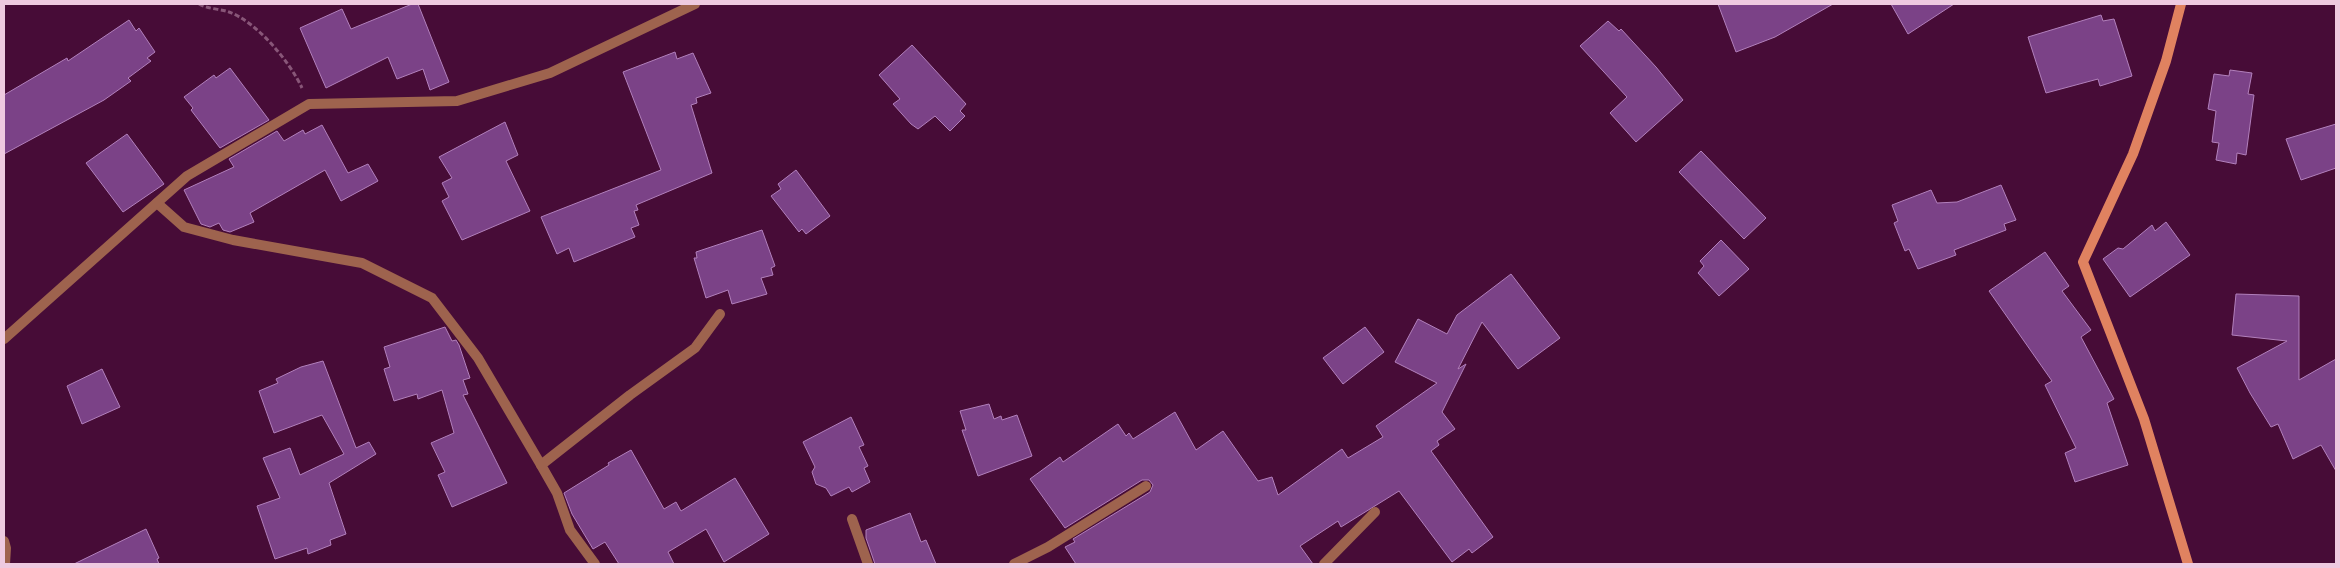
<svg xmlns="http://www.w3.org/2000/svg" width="2340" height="568" font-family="'Noto Sans',sans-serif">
  <rect width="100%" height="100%" fill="#470c37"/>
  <!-- building -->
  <g fill="#7b4287" stroke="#b280bc">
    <path d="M 412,4 L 418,4 L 449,82 L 430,90 L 423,69 L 397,79 L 388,57 L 326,88 L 300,28 L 342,9 L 351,29 Z"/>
    <path d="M 1718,4 L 1833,4 L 1775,37 L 1736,52 Z"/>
    <path d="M 1891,4 L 1954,4 L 1908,34 Z"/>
    <path d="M 2101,15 L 2103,21 L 2114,19 L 2132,76 L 2100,86 L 2098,79 L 2046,93 L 2028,37 Z"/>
    <path d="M 129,20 L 136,31 L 139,28 L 155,52 L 147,58 L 151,61 L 128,78 L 131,81 L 104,100 L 4,154 L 4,95 L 67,58 L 68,61 Z"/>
    <path d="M 1608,21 L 1619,31 L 1621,29 L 1656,67 L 1683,100 L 1636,142 L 1610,113 L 1627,97 L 1580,46 Z"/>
    <path d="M 912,45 L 966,104 L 960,111 L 965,116 L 950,131 L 935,116 L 918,129 L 911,124 L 893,104 L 900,99 L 879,75 Z"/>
    <path d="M 675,52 L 677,59 L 693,53 L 711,93 L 696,98 L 697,103 L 691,105 L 712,173 L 636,205 L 638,210 L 634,211 L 639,225 L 631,228 L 635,237 L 574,262 L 569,248 L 557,254 L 541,217 L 661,170 L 623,72 Z"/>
    <path d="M 230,68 L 269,120 L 220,148 L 191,110 L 193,108 L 184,97 L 214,75 L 216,78 Z"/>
    <path d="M 2230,70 L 2252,73 L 2248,94 L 2254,95 L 2246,155 L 2237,153 L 2236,164 L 2216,160 L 2219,143 L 2212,142 L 2216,111 L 2208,109 L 2214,74 L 2229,76 Z"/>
    <path d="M 505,122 L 518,155 L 506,161 L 530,211 L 462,240 L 442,201 L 449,197 L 442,183 L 452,178 L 439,157 Z"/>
    <path d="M 2336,124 L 2336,168 L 2301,180 L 2286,139 Z"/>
    <path d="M 322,125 L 348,173 L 368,164 L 378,181 L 341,201 L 325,170 L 250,213 L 254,222 L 230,232 L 223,230 L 219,223 L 210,227 L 201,224 L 184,190 L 234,167 L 229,159 L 277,131 L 284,141 L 303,130 L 305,134 Z"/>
    <path d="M 127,134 L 164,184 L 123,212 L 86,163 Z"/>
    <path d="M 1701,151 L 1766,218 L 1744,239 L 1679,172 Z"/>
    <path d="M 796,170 L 830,216 L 806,234 L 802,229 L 799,232 L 771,196 L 781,189 L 778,184 Z"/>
    <path d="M 2001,185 L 2016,220 L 2004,224 L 2006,230 L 1954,250 L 1956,255 L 1918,269 L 1909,249 L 1905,251 L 1894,223 L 1898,221 L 1892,205 L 1931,190 L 1937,203 L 1957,202 Z"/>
    <path d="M 2166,222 L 2190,255 L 2130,297 L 2103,259 L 2118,248 L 2123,249 L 2152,225 L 2155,231 Z"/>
    <path d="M 762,230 L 775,266 L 771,268 L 773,275 L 761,278 L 767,294 L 732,304 L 728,290 L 706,298 L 694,258 L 697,258 L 696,252 Z"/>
    <path d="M 1721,240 L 1749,269 L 1719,296 L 1698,273 L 1704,266 L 1700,261 Z"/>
    <path d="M 2045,252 L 2069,286 L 2062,291 L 2091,330 L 2081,337 L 2114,399 L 2107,403 L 2128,465 L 2075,482 L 2065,453 L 2076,448 L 2045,385 L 2052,381 L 1989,291 Z"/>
    <path d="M 1511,274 L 1560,338 L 1518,369 L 1482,322 L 1458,369 L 1466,364 L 1442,412 L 1455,429 L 1437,441 L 1439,445 L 1431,451 L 1493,537 L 1472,553 L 1469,549 L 1452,562 L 1399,491 L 1341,527 L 1338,521 L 1300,546 L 1313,564 L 1076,564 L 1065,547 L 1075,542 L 1073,539 L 1150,492 L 1153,485 L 1149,480 L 1142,480 L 1065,528 L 1030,479 L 1060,457 L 1063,462 L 1118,424 L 1126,436 L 1129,433 L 1133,439 L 1175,412 L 1196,450 L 1223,431 L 1258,481 L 1272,477 L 1278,495 L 1342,449 L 1348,458 L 1383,437 L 1376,426 L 1437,383 L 1395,362 L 1418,319 L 1447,334 L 1457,315 Z"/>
    <path d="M 2236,294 L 2299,296 L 2299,380 L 2336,359 L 2336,471 L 2321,445 L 2293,459 L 2278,424 L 2271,427 L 2250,393 L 2237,368 L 2287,341 L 2232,335 Z"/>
    <path d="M 445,327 L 452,341 L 456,340 L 459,345 L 470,378 L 463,380 L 468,394 L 463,395 L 507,483 L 452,507 L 438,475 L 445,472 L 431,443 L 454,433 L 442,390 L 418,399 L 417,394 L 394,401 L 384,369 L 390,367 L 384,347 Z"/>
    <path d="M 1365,327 L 1384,352 L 1343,384 L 1323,358 Z"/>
    <path d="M 323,361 L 356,448 L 369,442 L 376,454 L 329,483 L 346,534 L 330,540 L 331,545 L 308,554 L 307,548 L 275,559 L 257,506 L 280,498 L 263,458 L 290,448 L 300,475 L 344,454 L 322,415 L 274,433 L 259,391 L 278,383 L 276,379 L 301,367 Z"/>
    <path d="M 102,369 L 120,407 L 82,424 L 67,386 Z"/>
    <path d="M 989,404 L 994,419 L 1001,416 L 1002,420 L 1017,415 L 1032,456 L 978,476 L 962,430 L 966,430 L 960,411 Z"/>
    <path d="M 851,417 L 864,445 L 859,447 L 868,466 L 864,468 L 870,482 L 852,492 L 849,487 L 831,496 L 826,488 L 816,484 L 812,472 L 815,467 L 803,442 Z"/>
    <path d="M 631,450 L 664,509 L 676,502 L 681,511 L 735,478 L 769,534 L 724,562 L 706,529 L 668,552 L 674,564 L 619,564 L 605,542 L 593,549 L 572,514 L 564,493 L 609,465 L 608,463 Z"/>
    <path d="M 910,513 L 921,542 L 926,540 L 936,564 L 875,564 L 866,538 L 866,530 Z"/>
    <path d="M 146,529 L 159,558 L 157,559 L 159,564 L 74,564 Z"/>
  </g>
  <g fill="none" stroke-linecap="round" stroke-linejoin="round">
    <!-- path -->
    <path stroke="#885678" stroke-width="3" stroke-dasharray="5 2.5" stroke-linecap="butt" d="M 199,4 C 208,9 220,9 229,12 C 257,22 290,62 302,88"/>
    <!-- street -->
    <g stroke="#9e634e" stroke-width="10">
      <path d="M 157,203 L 184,227 L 233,240 L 362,263 L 432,298 L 478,358 L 541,465"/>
      <path d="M 4,339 L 187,176 L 309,104 L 457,101 L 550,73 L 695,4"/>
      <path d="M 852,519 L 868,564"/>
      <path d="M 4,541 L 6,548 L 5,564"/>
      <path d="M 595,564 L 570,530 L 557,493 L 541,465 L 630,395 L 695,348 L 720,314"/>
      <path d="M 1014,564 L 1048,547 L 1146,486"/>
      <path d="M 1324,564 L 1375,512"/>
    </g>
    <!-- secondary -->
    <path stroke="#e08260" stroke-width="10" d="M 2181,4 L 2166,61 L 2133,154 L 2083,262 L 2144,419 L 2188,564"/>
  </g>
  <!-- border -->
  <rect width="2340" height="568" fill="none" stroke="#eecae0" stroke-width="10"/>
</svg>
